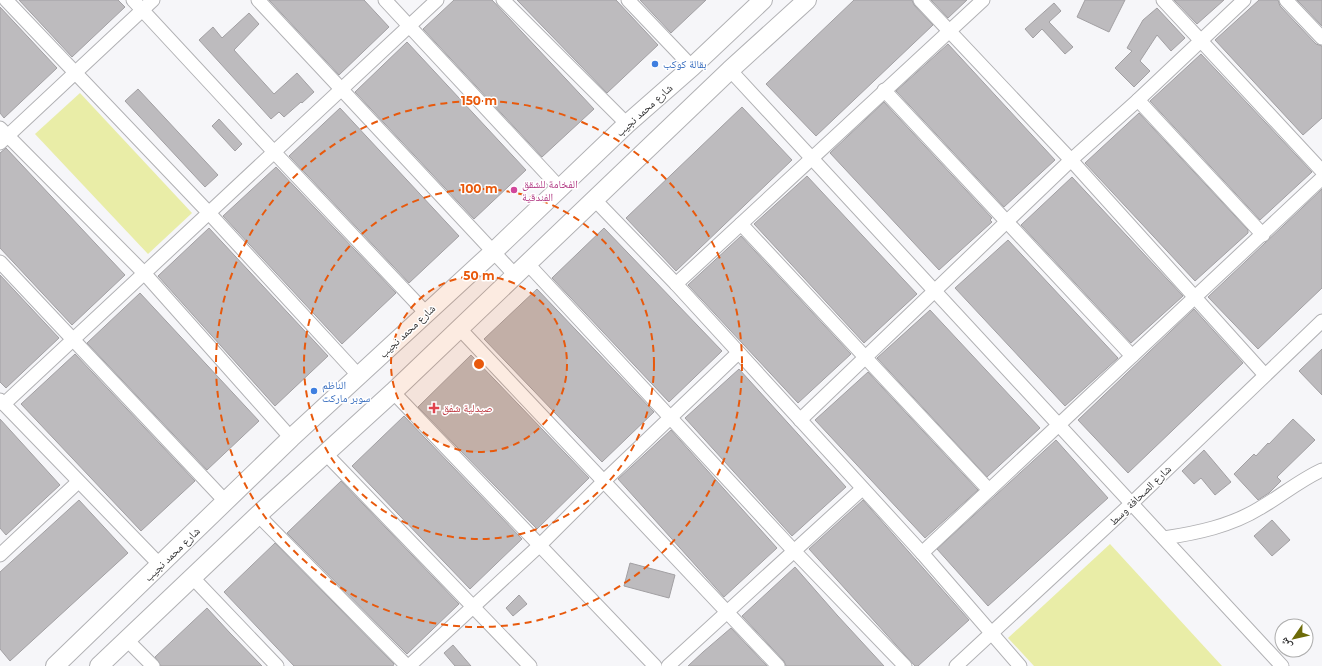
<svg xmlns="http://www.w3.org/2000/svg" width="1322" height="666" font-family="Montserrat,'Noto Naskh Arabic',sans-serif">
  <rect width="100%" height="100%" fill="#f6f6f9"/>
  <!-- green -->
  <g fill="#e9eda7">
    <path d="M 80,93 L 192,213 L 148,254 L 35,134 Z"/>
    <path d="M 1110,544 L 1222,666 L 1034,666 L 1008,638 Z"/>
  </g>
  <!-- building -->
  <g fill="#bdbbbe" stroke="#a2a0a3">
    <path d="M 19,0 L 118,0 L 125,7 L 72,57 Z"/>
    <path d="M 269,0 L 364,0 L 389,27 L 339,75 Z"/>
    <path d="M 454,0 L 492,0 L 594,109 L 542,157 L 423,29 Z"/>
    <path d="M 517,0 L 616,0 L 658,45 L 607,93 Z"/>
    <path d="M 640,0 L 706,0 L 671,33 Z"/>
    <path d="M 854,0 L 912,0 L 914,5 L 933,25 L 816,136 L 766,84 Z"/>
    <path d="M 931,0 L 967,0 L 948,18 Z"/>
    <path d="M 1085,0 L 1125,0 L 1109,32 L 1077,17 Z"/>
    <path d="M 1174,0 L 1224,0 L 1197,24 Z"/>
    <path d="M 1259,0 L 1278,0 L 1280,6 L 1316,44 L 1322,46 L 1322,118 L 1303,135 L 1215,40 Z"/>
    <path d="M 1297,0 L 1322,0 L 1322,26 Z"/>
    <path d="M 1054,3 L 1061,11 L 1049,22 L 1073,47 L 1065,54 L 1042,29 L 1033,38 L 1025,29 Z"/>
    <path d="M 0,7 L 57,68 L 4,118 L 0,113 Z"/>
    <path d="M 1157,8 L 1185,38 L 1171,51 L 1157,35 L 1140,61 L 1150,71 L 1134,87 L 1115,68 L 1132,51 L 1127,48 L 1143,20 Z"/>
    <path d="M 249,13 L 259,24 L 234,50 L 274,94 L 297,73 L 314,92 L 302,103 L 301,102 L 284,117 L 279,112 L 271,119 L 199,40 L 213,27 L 222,38 Z"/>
    <path d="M 407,42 L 526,170 L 474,219 L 355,92 Z"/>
    <path d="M 948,44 L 1055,160 L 1004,207 L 896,91 Z"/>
    <path d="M 1201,54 L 1312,172 L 1260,220 L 1150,101 Z"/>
    <path d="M 138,89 L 218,175 L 205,187 L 125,101 Z"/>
    <path d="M 884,102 L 992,218 L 990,220 L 992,222 L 939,270 L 830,153 Z"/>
    <path d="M 742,107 L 792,160 L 676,271 L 626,218 Z"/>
    <path d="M 340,108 L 459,236 L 409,283 L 289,156 Z"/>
    <path d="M 1139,113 L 1248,230 L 1248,233 L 1195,281 L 1085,163 Z"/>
    <path d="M 219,119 L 242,144 L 235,151 L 212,126 Z"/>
    <path d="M 6,148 L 125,275 L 72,325 L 0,248 L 0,153 Z"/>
    <path d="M 276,167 L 396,293 L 342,344 L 223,216 Z"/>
    <path d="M 807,176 L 917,294 L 864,343 L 754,224 Z"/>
    <path d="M 1072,177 L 1183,296 L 1131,343 L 1021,225 Z"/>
    <path d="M 1322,189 L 1322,288 L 1258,349 L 1208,297 Z"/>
    <path d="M 209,228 L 328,356 L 275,406 L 158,276 Z"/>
    <path d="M 604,228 L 722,351 L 669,402 L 552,278 Z"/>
    <path d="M 741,236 L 851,354 L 798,403 L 688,285 Z"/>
    <path d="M 1008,240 L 1118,358 L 1065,406 L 955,288 Z"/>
    <path d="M 0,275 L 59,338 L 6,388 L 0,382 Z"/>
    <path d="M 537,289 L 654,412 L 602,462 L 484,339 Z"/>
    <path d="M 140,293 L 259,421 L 207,470 L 87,343 Z"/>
    <path d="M 1194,309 L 1243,363 L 1128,473 L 1078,420 Z"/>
    <path d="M 930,310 L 1040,428 L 987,477 L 877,358 Z"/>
    <path d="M 1322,349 L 1322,395 L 1299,371 Z"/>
    <path d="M 75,354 L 195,481 L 141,531 L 21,404 Z"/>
    <path d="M 471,355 L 589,478 L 537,529 L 418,407 Z"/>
    <path d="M 739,369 L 846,487 L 792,536 L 685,418 Z"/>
    <path d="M 868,372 L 978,490 L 925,538 L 815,420 Z"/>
    <path d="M 404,416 L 522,539 L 470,589 L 352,466 Z"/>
    <path d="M 0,419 L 60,485 L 6,535 L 0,528 Z"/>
    <path d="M 1293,419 L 1315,440 L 1277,477 L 1281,481 L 1269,493 L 1258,500 L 1234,474 L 1254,454 L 1256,456 L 1268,443 L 1269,444 Z"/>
    <path d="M 671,430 L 777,548 L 724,597 L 618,479 Z"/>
    <path d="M 1056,440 L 1108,498 L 988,606 L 937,549 Z"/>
    <path d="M 1204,450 L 1231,482 L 1215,495 L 1201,478 L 1194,484 L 1182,471 Z"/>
    <path d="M 341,481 L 459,604 L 407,654 L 287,533 Z"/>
    <path d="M 79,500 L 128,553 L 10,661 L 0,649 L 0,572 Z"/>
    <path d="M 863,500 L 969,620 L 918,666 L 915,666 L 809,549 Z"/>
    <path d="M 1272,520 L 1290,540 L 1272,556 L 1254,536 Z"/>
    <path d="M 275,543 L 394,664 L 393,666 L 294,666 L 224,592 Z"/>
    <path d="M 630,563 L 675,575 L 669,598 L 624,586 Z"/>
    <path d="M 795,567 L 837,615 L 884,666 L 786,666 L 784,661 L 742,616 Z"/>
    <path d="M 519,595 L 527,604 L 513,616 L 506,608 Z"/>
    <path d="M 207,608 L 230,633 L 262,666 L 161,666 L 155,657 Z"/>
    <path d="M 731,628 L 767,666 L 688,666 L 703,652 Z"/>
    <path d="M 453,645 L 471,666 L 455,666 L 444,653 Z"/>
  </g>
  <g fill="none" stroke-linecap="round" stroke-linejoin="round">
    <defs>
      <g id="street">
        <path d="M 6,0 L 209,213 L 359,376"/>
        <path d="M 133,0 L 274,152 L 426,313"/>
        <path d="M 258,0 L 515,275"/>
        <path d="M 385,0 L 560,188"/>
        <path d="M 503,0 L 627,124"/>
        <path d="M 628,0 L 692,67"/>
        <path d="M 920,0 L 1071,160 L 1265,375"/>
        <path d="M 1163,0 L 1322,171"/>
        <path d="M 1286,0 L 1322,38"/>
        <path d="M 730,70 L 1282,666"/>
        <path d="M 884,90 L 1132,356"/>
        <path d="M 1138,100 L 1263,235"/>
        <path d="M 0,128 L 145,274 L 291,438"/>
        <path d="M 0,143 L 153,0"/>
        <path d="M 594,199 L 676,284 L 922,553 L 1020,666"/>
        <path d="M 741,224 L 989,490"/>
        <path d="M 0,262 L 226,502"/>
        <path d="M 527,263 L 794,551 L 905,666"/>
        <path d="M 676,284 L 983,0"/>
        <path d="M 459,328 L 778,666"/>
        <path d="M 393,392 L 655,666"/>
        <path d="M 0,400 L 160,565"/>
        <path d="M 4,404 L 437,0"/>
        <path d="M 800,420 L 1071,160 L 1138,100 L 1244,0"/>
        <path d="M 326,454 L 530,666"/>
        <path d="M 258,515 L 407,666"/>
        <path d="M 1164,538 C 1197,533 1231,526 1260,508 C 1281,496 1300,480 1322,470"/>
        <path d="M 922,553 L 1322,178"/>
        <path d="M 0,555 L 78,482"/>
        <path d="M 192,577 L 277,666"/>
        <path d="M 127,640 L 153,666"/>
        <path d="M 409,666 L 540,545 L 604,481 L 738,353"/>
        <path d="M 668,666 L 862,489"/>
        <path d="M 956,666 L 1132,503 L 1322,321"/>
      </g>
      <g id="secondary">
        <path d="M 55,666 L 291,438 L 492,253 L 627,124 L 692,67 L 763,0"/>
        <path d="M 99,666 L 258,515 L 393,392 L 730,70 L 807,0"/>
      </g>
    </defs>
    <!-- street casing -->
    <use href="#street" stroke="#b1b1b4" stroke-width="15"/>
    <!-- secondary casing -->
    <use href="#secondary" stroke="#b1b1b4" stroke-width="20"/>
    <!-- street -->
    <use href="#street" stroke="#fff" stroke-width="13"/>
    <!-- secondary -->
    <use href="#secondary" stroke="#fff" stroke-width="18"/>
  </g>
  <!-- distance rings -->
  <circle cx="479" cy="364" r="88" fill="#e8590c" fill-opacity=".12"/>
  <g fill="none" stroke="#e8590c" stroke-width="2" stroke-dasharray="7 5">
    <circle cx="479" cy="364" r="88"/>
    <circle cx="479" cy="364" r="175"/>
    <circle cx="479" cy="364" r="263"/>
  </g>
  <!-- markers -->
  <g fill="#3f7fe0" stroke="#fff" stroke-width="1.5">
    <circle cx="655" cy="64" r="4"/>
    <circle cx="314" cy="391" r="4"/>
  </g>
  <circle fill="#d1479c" stroke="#fff" stroke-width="1.5" cx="514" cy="190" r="4"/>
  <path fill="#e0444e" stroke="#fff" stroke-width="1.5" d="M432 402h4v4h4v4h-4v4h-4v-4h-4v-4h4z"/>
  <g text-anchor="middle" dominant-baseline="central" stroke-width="3" stroke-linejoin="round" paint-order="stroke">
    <!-- shop labels -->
    <g font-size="11" fill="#366cbe" stroke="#fff" text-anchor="start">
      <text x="663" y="64">بقالة كوكب</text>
      <text x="322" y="385">الناظم<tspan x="322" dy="13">سوبر ماركت</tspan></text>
    </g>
    <!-- street labels -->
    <g font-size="11" fill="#313132" stroke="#fff">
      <text transform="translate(644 110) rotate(-42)">شارع محمد نجيب</text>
      <text transform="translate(407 331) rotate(-43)">شارع محمد نجيب</text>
      <text transform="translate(1140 495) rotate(-44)">شارع الصحافة وسط</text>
      <text transform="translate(172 554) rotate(-44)">شارع محمد نجيب</text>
    </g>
    <!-- hotel labels -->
    <g font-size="11" fill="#b23c85" stroke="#fff" text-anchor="start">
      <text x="522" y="184">الفخامة للشقق<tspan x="522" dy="13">الفندقية</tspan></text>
    </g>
    <!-- health labels -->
    <g font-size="11" fill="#be3a42" stroke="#fff" text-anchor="start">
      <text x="442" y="408">صيدلية شفق</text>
    </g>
  </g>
  <circle cx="479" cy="364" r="6" fill="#e8590c" stroke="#fff" stroke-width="2"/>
  <g font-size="12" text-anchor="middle" font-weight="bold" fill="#e8590c" stroke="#fff" stroke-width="3" stroke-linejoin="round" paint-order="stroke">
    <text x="479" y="105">150 m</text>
    <text x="479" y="193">100 m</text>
    <text x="479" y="280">50 m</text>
  </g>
  <!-- north arrow -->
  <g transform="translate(1294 638) rotate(236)"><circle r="19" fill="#ffffff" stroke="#adadad"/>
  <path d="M0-3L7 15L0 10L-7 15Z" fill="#6d6b08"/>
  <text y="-6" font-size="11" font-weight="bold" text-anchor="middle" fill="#313132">ش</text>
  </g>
</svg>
